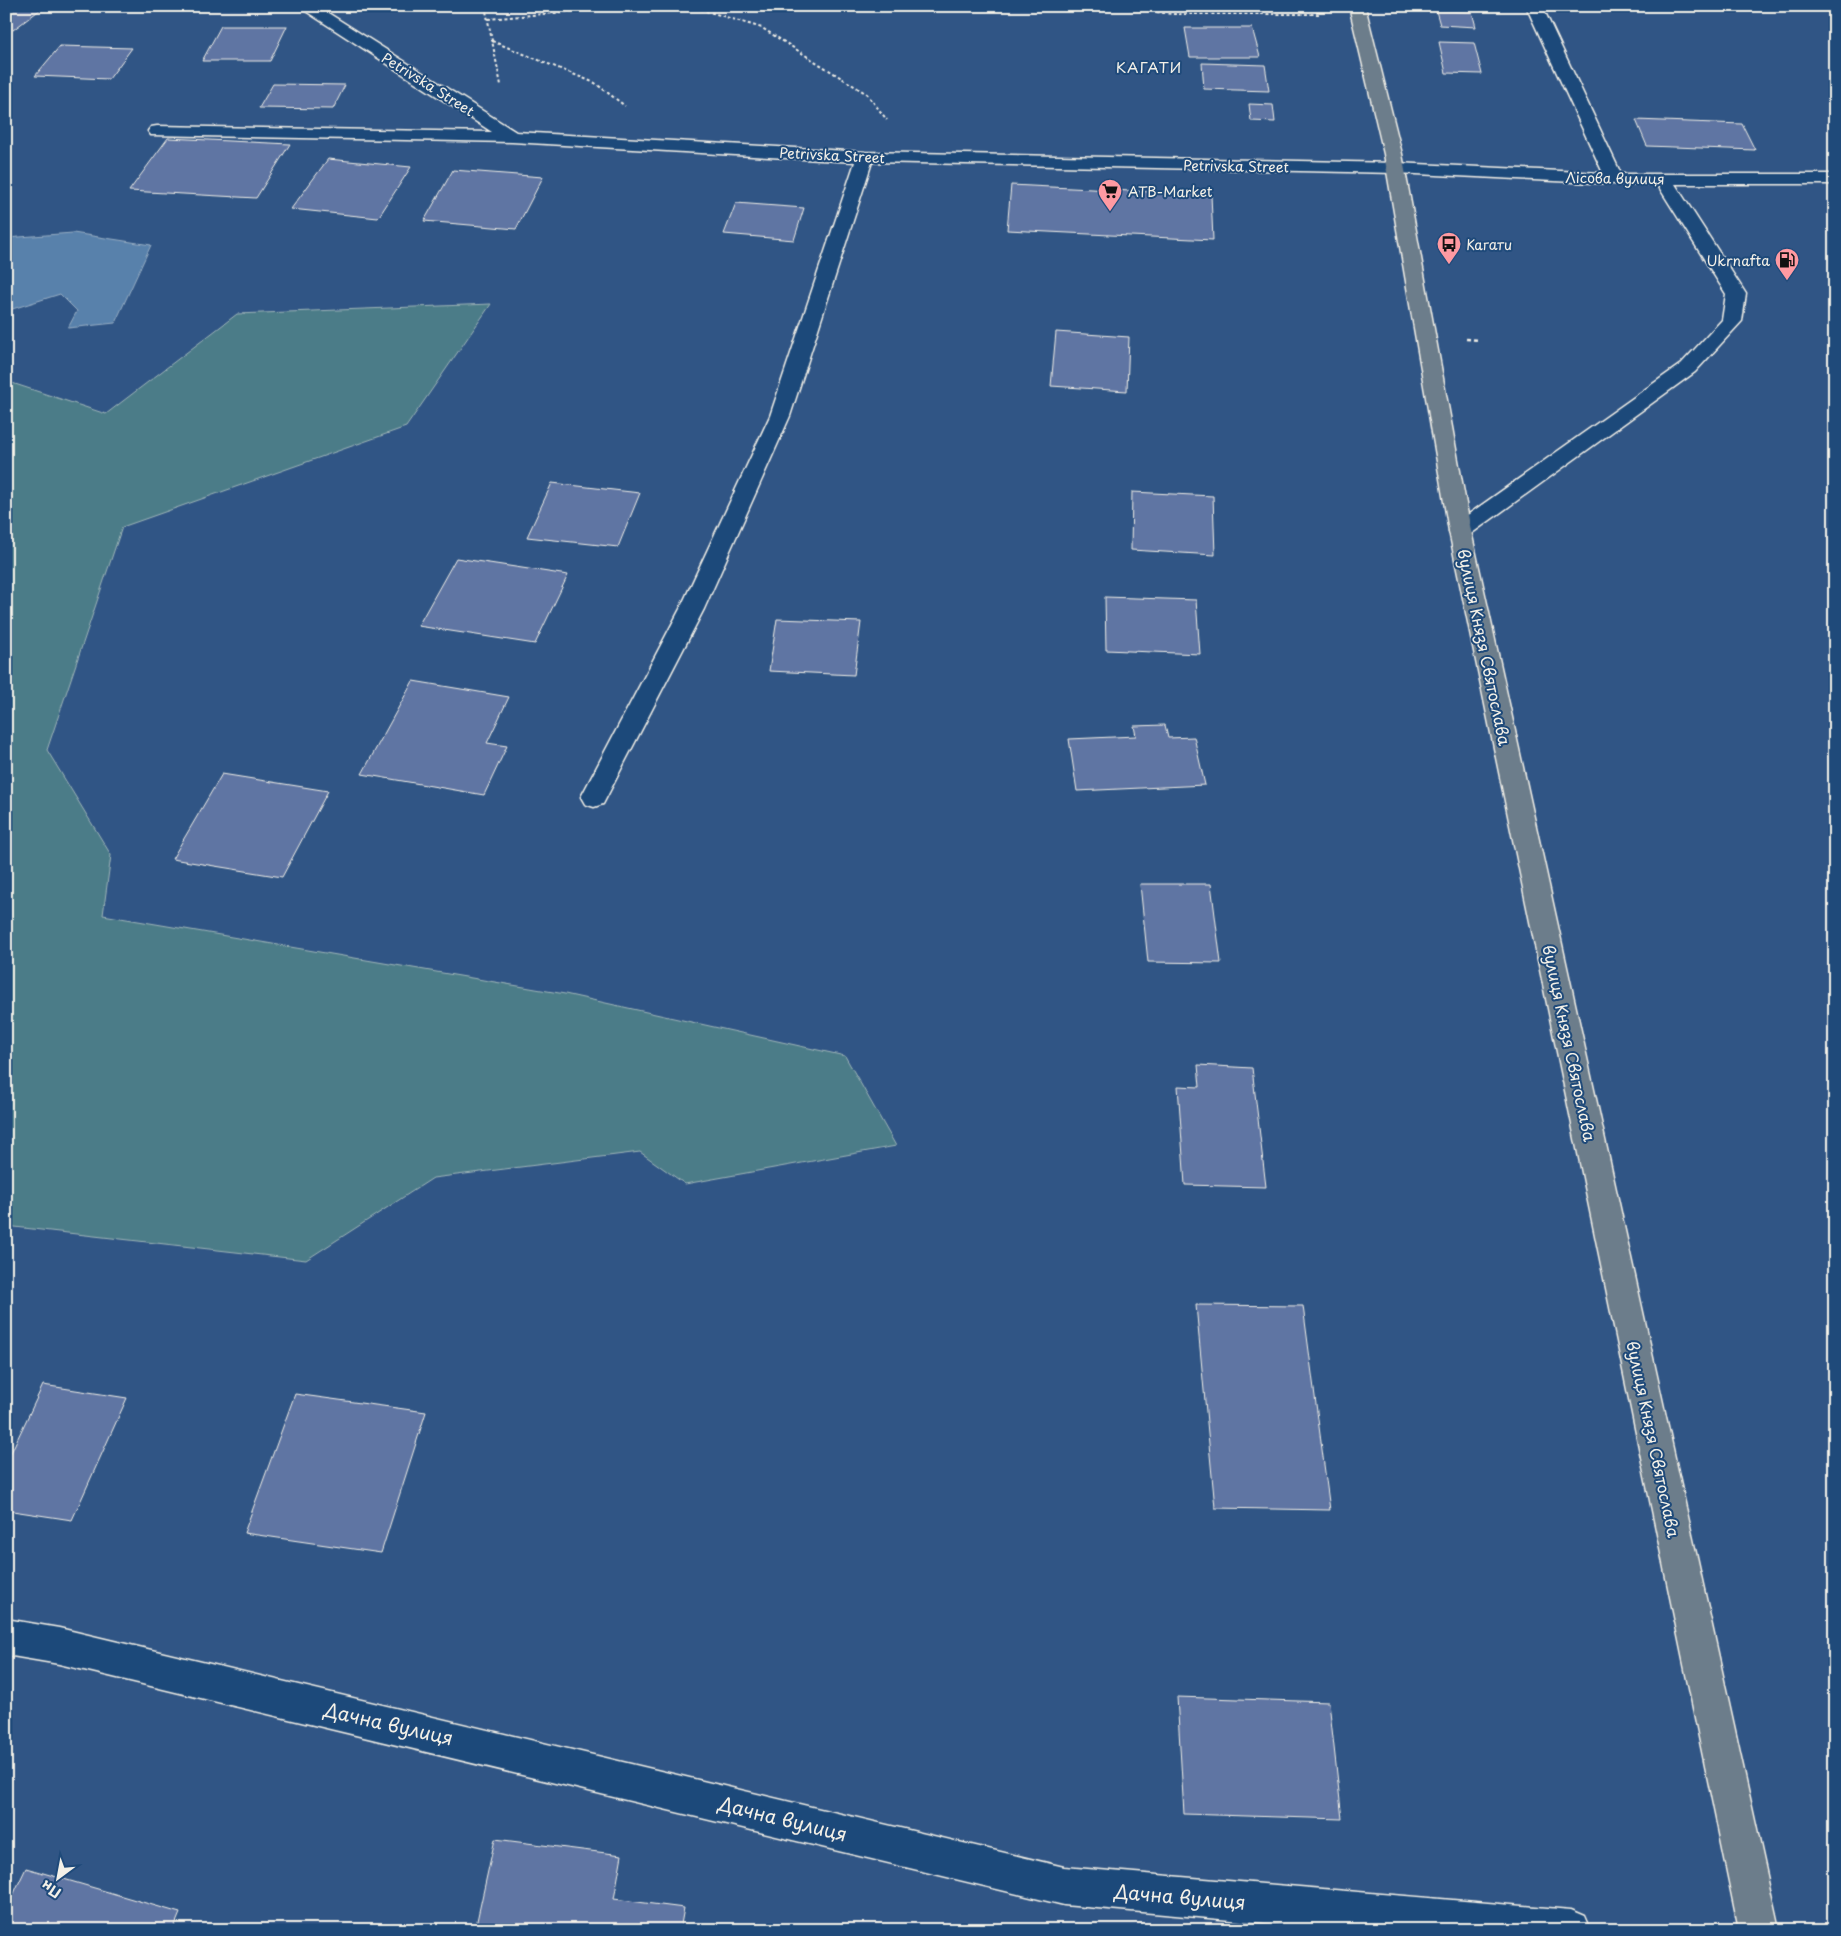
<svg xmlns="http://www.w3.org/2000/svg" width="1841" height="1936" font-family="'Playpen Sans',sans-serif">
  <rect width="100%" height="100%" fill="#305585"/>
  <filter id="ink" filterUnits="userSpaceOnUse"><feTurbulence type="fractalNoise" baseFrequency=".02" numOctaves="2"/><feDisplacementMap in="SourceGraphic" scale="10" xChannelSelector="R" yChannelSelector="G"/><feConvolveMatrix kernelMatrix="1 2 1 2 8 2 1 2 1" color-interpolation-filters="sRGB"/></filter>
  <g filter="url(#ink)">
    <!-- green -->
    <path fill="#4b7c88" stroke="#a0b6b8" d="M 491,304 L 406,427 L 122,527 L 47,750 L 111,855 L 103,915 L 565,994 L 845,1056 L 896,1146 L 685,1184 L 640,1152 L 433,1178 L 306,1260 L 6,1226 L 6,381 L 106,414 L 237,314 Z"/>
    <!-- water -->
    <path fill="#5981ab" stroke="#97aec3" d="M 73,233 L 151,245 L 115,323 L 68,328 L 77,311 L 60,294 L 6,311 L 6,238 Z"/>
    <!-- building -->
    <g fill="#5f75a3" stroke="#f4f1e8">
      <path d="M 6,6 L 45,6 L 13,30 L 6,29 Z"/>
      <path d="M 1436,11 L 1472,12 L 1476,27 L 1440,25 Z"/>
      <path d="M 221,26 L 287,26 L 270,61 L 202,61 Z"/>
      <path d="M 1185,28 L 1252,28 L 1260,57 L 1190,57 Z"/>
      <path d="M 1439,42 L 1474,43 L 1482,74 L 1446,73 Z"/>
      <path d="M 60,46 L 132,48 L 109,79 L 35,76 Z"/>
      <path d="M 1202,63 L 1265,65 L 1269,91 L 1204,89 Z"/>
      <path d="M 273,84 L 345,85 L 333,109 L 259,108 Z"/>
      <path d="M 1249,104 L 1273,105 L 1275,122 L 1251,121 Z"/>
      <path d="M 1636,120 L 1742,124 L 1755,150 L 1647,146 Z"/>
      <path d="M 168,138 L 290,144 L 256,198 L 129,191 Z"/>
      <path d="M 328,159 L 411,167 L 378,218 L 291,209 Z"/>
      <path d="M 453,170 L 543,177 L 516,229 L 424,221 Z"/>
      <path d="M 1011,185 L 1211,195 L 1213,240 L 1007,230 Z"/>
      <path d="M 736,203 L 804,208 L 794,240 L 724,234 Z"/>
      <path d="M 1056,332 L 1129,337 L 1127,391 L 1051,386 Z"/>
      <path d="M 552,483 L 640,493 L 618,547 L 527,537 Z"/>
      <path d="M 1132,492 L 1213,496 L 1215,555 L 1131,550 Z"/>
      <path d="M 456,558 L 568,575 L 535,644 L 418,626 Z"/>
      <path d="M 1105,597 L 1196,600 L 1200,654 L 1106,650 Z"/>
      <path d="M 777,619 L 861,622 L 854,675 L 769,671 Z"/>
      <path d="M 413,681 L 509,697 L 487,743 L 507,746 L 484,795 L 362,774 Z"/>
      <path d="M 1165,725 L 1168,738 L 1194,737 L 1205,785 L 1077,791 L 1069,739 L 1136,736 L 1134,726 Z"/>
      <path d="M 222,774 L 328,791 L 282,877 L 172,859 Z"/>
      <path d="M 1140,884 L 1211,884 L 1221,963 L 1148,962 Z"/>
      <path d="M 1198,1065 L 1252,1068 L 1266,1187 L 1185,1185 L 1178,1086 L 1200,1087 Z"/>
      <path d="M 1196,1305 L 1303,1306 L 1330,1510 L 1215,1508 Z"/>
      <path d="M 43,1385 L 127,1398 L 72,1520 L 6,1510 L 6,1463 Z"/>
      <path d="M 295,1394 L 426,1412 L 381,1553 L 244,1533 Z"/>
      <path d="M 1177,1697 L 1329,1702 L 1342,1819 L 1184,1814 Z"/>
      <path d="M 495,1839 L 622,1855 L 614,1899 L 684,1908 L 680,1930 L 475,1930 Z"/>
      <path d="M 26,1868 L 180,1913 L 173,1930 L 6,1930 L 6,1910 Z"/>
    </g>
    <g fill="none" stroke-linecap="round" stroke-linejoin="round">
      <defs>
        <g id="minor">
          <path d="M 298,6 L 317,6 L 516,132 L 865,152 L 1396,163 L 1603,173 L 1526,6 L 1542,6 L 1621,174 L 1835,174 L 1835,184 L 1675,184 L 1746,294 L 1742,321 L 1695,372 L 1468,536 L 1460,539 L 1452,536 L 1449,531 L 1452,526 L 1681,364 L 1722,320 L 1726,294 L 1657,184 L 1615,184 L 1396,173 L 872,162 L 790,416 L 704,609 L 603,804 L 594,807 L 585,804 L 581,797 L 680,609 L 770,416 L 855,162 L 512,142 L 151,135 L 148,131 L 151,127 L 157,126 L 492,132 Z"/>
          <path d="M 6,1619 L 59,1628 L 1064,1867 L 1571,1910 L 1585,1916 L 1591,1930 L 1342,1930 L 1064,1905 L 59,1664 L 6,1655 Z"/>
        </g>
        <path id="major" d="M 1349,6 L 1365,6 L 1402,154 L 1471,531 L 1779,1930 L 1739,1930 L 1449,531 L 1384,154 Z"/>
      </defs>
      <!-- minor casing -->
      <use href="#minor" stroke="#f4f1e8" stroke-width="3"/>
      <!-- major casing -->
      <use href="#major" stroke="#f4f1e8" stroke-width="3"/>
      <!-- path-far1 -->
      <g stroke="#f4f1e8" stroke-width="2" stroke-dasharray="3 2.5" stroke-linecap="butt">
        <path d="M 485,6 L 501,85"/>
        <path d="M 690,6 L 762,28 L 867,94 L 887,120"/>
        <path d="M 1113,6 L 1172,14 L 1320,14"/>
        <path d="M 488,19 L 629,6"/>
        <path d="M 492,41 L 595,83 L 625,106"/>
      </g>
      <!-- path -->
      <path stroke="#f4f1e8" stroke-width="2.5" stroke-dasharray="4 3" stroke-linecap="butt" d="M 1466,339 L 1480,340"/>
      <!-- minor -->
      <use href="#minor" fill="#1f4a7a" fill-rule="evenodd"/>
      <!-- major -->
      <use href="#major" fill="#6c7d8b" fill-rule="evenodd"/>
    </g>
  </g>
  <!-- icons -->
  <defs>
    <symbol id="supermarket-pin" viewBox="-11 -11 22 30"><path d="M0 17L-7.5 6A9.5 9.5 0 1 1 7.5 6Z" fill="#ff9aa2" stroke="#1f4a7a"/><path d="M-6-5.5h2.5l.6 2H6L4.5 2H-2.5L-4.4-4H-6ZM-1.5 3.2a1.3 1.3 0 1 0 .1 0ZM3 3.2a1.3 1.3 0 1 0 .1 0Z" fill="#111"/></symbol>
    <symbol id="bus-pin" viewBox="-11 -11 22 30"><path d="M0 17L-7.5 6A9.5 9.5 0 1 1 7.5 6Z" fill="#ff9aa2" stroke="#1f4a7a"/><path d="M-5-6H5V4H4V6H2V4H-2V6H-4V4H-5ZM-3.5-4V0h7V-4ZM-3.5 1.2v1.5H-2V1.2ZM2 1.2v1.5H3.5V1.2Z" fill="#111"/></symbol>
    <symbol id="fuel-pin" viewBox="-11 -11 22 30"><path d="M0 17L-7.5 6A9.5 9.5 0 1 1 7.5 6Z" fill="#ff9aa2" stroke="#1f4a7a"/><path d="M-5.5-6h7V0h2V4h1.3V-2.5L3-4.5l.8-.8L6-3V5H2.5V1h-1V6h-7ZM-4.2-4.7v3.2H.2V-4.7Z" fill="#111"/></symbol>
  </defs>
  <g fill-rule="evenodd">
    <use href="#supermarket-pin" x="1096" y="177" width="28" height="38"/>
    <use href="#bus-pin" x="1435" y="230" width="28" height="38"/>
    <use href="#fuel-pin" x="1773" y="246" width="28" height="38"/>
  </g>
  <g text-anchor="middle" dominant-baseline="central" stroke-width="4" stroke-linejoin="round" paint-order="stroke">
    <!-- far-street labels -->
    <g font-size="14" fill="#f4f1e8" stroke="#1f4a7a">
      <text transform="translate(428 84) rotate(32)">Petrivska Street</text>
      <text transform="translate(832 155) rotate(3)">Petrivska Street</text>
      <text transform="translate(1236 166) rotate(1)">Petrivska Street</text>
      <text transform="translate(1615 178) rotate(1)">Лісова вулиця</text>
    </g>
    <!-- far-poi labels -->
    <g font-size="14" fill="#f4f1e8" stroke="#1f4a7a" text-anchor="start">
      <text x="1128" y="191">ATB-Market</text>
      <text x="1466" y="244">Кагати</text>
      <text x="1770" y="260" text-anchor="end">Ukrnafta</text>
    </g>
    <!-- far-neighbourhood labels -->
    <g font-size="15" letter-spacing="1" fill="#f4f1e8" stroke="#1f4a7a">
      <text x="1149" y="66">КАГАТИ</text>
    </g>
    <!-- street labels -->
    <g font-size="16" fill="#f4f1e8" stroke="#1f4a7a">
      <text transform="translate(1485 647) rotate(78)">вулиця Князя Святослава</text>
      <text transform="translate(1570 1043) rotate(78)">вулиця Князя Святослава</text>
      <text transform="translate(1654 1439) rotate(78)">вулиця Князя Святослава</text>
    </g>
    <!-- near-street labels -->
    <g font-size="19" fill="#f4f1e8" stroke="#1f4a7a">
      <text transform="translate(389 1723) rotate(13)">Дачна вулиця</text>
      <text transform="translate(783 1818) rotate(14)">Дачна вулиця</text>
      <text transform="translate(1180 1896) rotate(5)">Дачна вулиця</text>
    </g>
  </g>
  <!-- margin -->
  <rect width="1841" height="1936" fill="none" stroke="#1f4a7a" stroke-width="25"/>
  <rect x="12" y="12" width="1816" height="1911" fill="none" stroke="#f4f1e8" stroke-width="2" filter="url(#ink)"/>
  <!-- north arrow -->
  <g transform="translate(58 1878) rotate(212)" stroke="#1f4a7a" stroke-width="4" paint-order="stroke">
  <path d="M0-4L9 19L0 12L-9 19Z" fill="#f4f1e8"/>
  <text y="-8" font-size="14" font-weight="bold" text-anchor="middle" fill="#f4f1e8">Пн</text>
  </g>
</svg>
